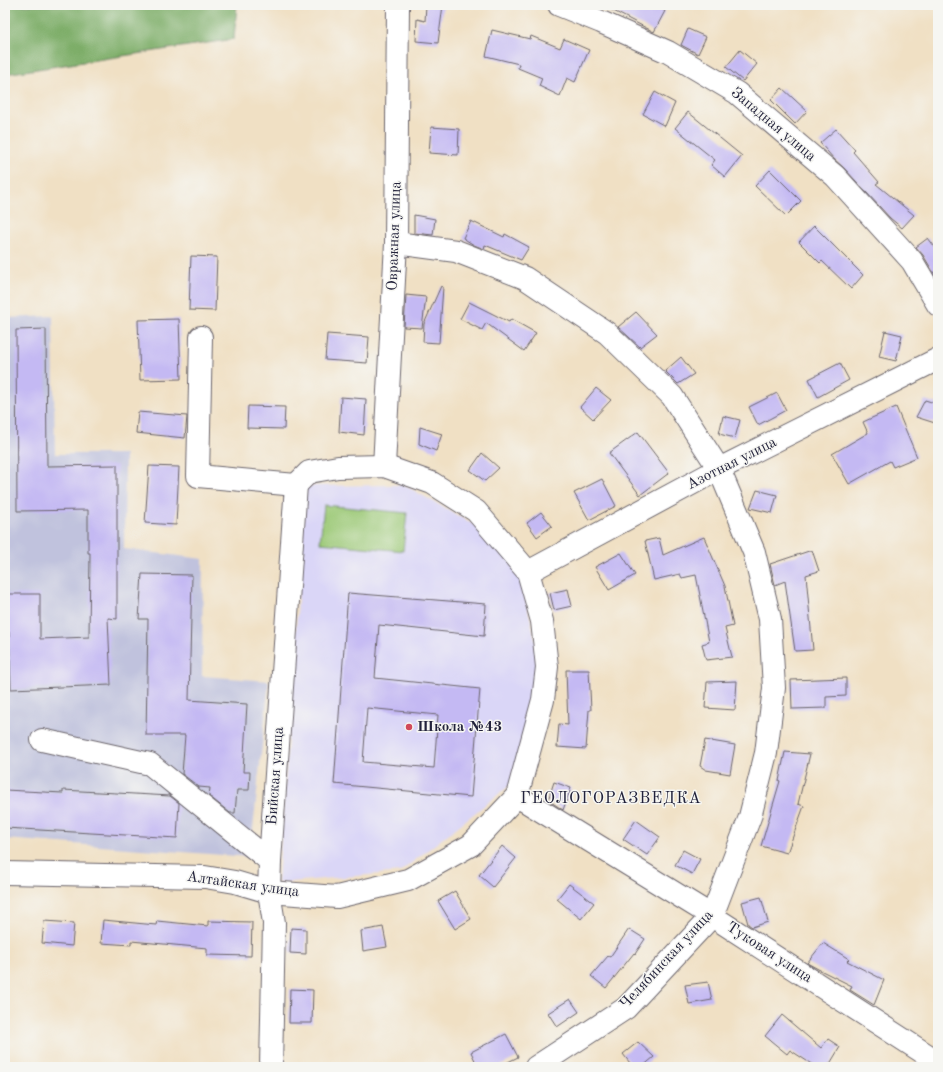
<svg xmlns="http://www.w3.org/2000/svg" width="943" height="1072" font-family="'Old Standard TT',serif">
  <rect width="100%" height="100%" fill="#f6f6f2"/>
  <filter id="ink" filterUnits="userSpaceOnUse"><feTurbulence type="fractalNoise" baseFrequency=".025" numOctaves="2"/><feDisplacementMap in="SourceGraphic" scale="8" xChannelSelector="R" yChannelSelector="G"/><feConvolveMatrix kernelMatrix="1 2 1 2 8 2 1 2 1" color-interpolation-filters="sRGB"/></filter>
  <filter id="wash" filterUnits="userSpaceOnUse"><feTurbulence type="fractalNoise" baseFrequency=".012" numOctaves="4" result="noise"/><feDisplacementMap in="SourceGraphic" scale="16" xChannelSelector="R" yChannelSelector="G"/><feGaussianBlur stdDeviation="0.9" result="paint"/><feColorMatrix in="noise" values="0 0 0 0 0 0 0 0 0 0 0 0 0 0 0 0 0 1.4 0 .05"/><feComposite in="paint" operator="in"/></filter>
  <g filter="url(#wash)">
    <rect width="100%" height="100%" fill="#f0e0c4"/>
    <!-- built -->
    <path fill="#dad6f7" d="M 404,485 L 480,528 L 518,567 L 543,673 L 514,782 L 400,872 L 278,883 L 306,486 Z"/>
    <!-- industrial -->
    <path fill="#c0c2dd" d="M 53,316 L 55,454 L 125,454 L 124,549 L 203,559 L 202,676 L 269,681 L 250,857 L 5,839 L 5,318 Z"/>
    <!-- green -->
    <path fill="#9cc977" stroke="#5f7659" d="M 324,505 L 407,513 L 403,551 L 320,543 Z"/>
    <!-- forest -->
    <path fill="#7dad68" stroke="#506852" d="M 5,5 L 237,5 L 234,39 L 5,74 Z"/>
    <g id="blocks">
      <!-- building -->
      <g fill="#c4b9f3" fill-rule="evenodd">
        <path d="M 426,5 L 443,5 L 438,43 L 416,41 L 417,19 L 425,21 Z"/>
        <path d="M 602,5 L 654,5 L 665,11 L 654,32 Z"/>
        <path d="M 688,29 L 706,37 L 698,54 L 681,45 Z"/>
        <path d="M 492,30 L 530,39 L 531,36 L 560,48 L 564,39 L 589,50 L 575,82 L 567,78 L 560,96 L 539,86 L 542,78 L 518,68 L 519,64 L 486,56 Z"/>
        <path d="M 740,50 L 757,64 L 743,81 L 726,67 Z"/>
        <path d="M 782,88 L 807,111 L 795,124 L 771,100 Z"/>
        <path d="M 655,92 L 675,103 L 665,126 L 643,114 Z"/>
        <path d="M 688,112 L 742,156 L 725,177 L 711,165 L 715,160 L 675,128 Z"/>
        <path d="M 431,127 L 459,129 L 458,155 L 429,153 Z"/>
        <path d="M 836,129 L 855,150 L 853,152 L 879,182 L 876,184 L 914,215 L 902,228 L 890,218 L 844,168 L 834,159 L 820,143 Z"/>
        <path d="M 770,170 L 801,201 L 786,216 L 755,186 Z"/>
        <path d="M 414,215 L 435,219 L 433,235 L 414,233 Z"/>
        <path d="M 471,221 L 504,237 L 505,234 L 529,247 L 521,260 L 485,245 L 484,249 L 474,245 L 463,238 Z"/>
        <path d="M 814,226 L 863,275 L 851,289 L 822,261 L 820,263 L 799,242 Z"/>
        <path d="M 928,238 L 938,251 L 938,280 L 923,255 L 916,247 Z"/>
        <path d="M 191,256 L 217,257 L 215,311 L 189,310 Z"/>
        <path d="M 441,286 L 443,287 L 439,343 L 423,342 L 424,324 Z"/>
        <path d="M 406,295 L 426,297 L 422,328 L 404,327 Z"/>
        <path d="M 469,302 L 509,322 L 511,319 L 536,333 L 524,351 L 486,323 L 482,330 L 460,319 Z"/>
        <path d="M 636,312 L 657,334 L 640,347 L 618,327 Z"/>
        <path d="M 179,319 L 181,379 L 140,380 L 138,320 Z"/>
        <path d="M 46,329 L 47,466 L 117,465 L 117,619 L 108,618 L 111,685 L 11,689 L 9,632 L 5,632 L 5,594 L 40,594 L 40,639 L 89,637 L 90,553 L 88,553 L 88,510 L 17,511 L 16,330 Z"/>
        <path d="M 885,331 L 902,335 L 896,361 L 879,357 Z"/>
        <path d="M 327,334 L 369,337 L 367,363 L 325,360 Z"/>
        <path d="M 681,357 L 694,374 L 678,384 L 665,371 Z"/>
        <path d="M 840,363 L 849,380 L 818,397 L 809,379 Z"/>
        <path d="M 596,388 L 611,400 L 593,419 L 580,407 Z"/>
        <path d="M 777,393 L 786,410 L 758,425 L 749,407 Z"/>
        <path d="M 341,397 L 366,399 L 364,435 L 339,432 Z"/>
        <path d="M 925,400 L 938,404 L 938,424 L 916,417 Z"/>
        <path d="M 248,406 L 285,407 L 284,429 L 247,428 Z"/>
        <path d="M 896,407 L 917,457 L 893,467 L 890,461 L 849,484 L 832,454 L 868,433 L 863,422 Z"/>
        <path d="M 138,412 L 187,416 L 185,438 L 136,433 Z"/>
        <path d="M 723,416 L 740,420 L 735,438 L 719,434 Z"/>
        <path d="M 420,427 L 442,434 L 436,451 L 419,444 Z"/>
        <path d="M 638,432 L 669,473 L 640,495 L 609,453 Z"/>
        <path d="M 482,453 L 499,468 L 485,481 L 470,470 Z"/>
        <path d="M 149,466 L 179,467 L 176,525 L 145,523 Z"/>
        <path d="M 602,479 L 616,506 L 589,520 L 574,493 Z"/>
        <path d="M 757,490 L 777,495 L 772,513 L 750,508 Z"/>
        <path d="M 541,512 L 552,526 L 537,537 L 527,523 Z"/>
        <path d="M 704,537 L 725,586 L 733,626 L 725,628 L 732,657 L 706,660 L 702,644 L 709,642 L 696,575 L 682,578 L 680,574 L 654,580 L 645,541 L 659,538 L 663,555 Z"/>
        <path d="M 812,550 L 819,571 L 806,575 L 813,650 L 795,651 L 785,581 L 775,585 L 770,564 Z"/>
        <path d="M 621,553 L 635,575 L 609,590 L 595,567 Z"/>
        <path d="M 142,574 L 192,575 L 189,700 L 247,704 L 243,772 L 250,772 L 249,790 L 237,790 L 235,813 L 230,813 L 209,796 L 210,788 L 199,787 L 182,774 L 185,735 L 146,735 L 148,619 L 139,619 Z"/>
        <path d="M 568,589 L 572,606 L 554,610 L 550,593 Z"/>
        <path d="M 348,593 L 486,604 L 484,636 L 379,625 L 375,678 L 480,689 L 471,797 L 334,784 ZM 367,708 L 438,715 L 434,768 L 363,762 Z"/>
        <path d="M 566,670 L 589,670 L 591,710 L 589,710 L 586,749 L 557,747 L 559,724 L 568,725 Z"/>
        <path d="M 846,678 L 846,696 L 826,697 L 826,708 L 792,709 L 791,680 Z"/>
        <path d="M 737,681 L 735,710 L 705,708 L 707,682 Z"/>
        <path d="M 705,740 L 735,745 L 730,774 L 706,770 L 700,766 Z"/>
        <path d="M 785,752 L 810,754 L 798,804 L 804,806 L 787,853 L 761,846 L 780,781 L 779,781 Z"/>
        <path d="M 554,782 L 571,788 L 563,810 L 548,800 Z"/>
        <path d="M 5,790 L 63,793 L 63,790 L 170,796 L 179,803 L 177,838 L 5,828 Z"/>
        <path d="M 636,820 L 660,837 L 647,855 L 623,839 Z"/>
        <path d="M 502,846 L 516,858 L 493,887 L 479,875 Z"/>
        <path d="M 683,850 L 700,859 L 692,874 L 675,865 Z"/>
        <path d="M 569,884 L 594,903 L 581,919 L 557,899 Z"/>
        <path d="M 455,891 L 471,919 L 455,929 L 438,901 Z"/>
        <path d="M 761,897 L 768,922 L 752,927 L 748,924 L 742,902 Z"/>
        <path d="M 103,920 L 156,925 L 157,921 L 208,926 L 208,921 L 252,922 L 251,956 L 207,955 L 207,948 L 131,941 L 131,945 L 101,943 Z"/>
        <path d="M 44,921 L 74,923 L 72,946 L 42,943 Z"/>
        <path d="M 383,927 L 387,947 L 363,951 L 361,931 Z"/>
        <path d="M 291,928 L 306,929 L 306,954 L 290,953 Z"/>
        <path d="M 629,929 L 645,939 L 635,954 L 634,953 L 606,988 L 591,976 L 608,956 L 610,957 Z"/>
        <path d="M 823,943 L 849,959 L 847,961 L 884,980 L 874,1005 L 850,990 L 852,986 L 818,969 L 807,963 Z"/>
        <path d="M 708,982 L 712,1000 L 689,1004 L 685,985 Z"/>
        <path d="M 290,989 L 313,990 L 312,1023 L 289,1023 Z"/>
        <path d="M 570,999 L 579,1012 L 557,1027 L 548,1013 Z"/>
        <path d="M 782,1015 L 821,1048 L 828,1039 L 840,1047 L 828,1067 L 816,1067 L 790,1050 L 787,1054 L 765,1036 Z"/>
        <path d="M 506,1034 L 518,1057 L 498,1067 L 478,1067 L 471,1052 Z"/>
        <path d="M 638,1042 L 654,1057 L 642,1067 L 633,1067 L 623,1054 Z"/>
      </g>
    </g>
  </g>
  <g filter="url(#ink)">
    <use href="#blocks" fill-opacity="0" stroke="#6a646b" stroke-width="1"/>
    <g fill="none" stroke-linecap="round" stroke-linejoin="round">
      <defs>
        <g id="minor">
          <path d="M 559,5 L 601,22 L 668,52 L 737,93 L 835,176 L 912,261 L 938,305"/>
          <path d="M 396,243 L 456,251 L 525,278 L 607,333 L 672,396 L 719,469 L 754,552 L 770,619 L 774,688 L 766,753 L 750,817 L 712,916 L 626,1008 L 536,1067"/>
          <path d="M 201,337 L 198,476 L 296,485"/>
          <path d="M 384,466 L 396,243 L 398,5"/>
          <path d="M 528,572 L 719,469 L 938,359"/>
          <path d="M 42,740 L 150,764 L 270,861"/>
          <path d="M 517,796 L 712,916 L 938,1062"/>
          <path d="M 5,873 L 205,877 L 235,882 L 269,892 L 337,897 L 408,880 L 471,845 L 517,796 L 543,700 L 547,667 L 542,621 L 528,572 L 476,511 L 432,483 L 384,466 L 338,467 L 309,472 L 296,485"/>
          <path d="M 271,1067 L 274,923 L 269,892 L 270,861 L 296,485"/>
        </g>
      </defs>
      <!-- minor casing -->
      <use href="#minor" stroke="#6a646b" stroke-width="24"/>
      <!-- minor -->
      <use href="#minor" stroke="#fff" stroke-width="22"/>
    </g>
  </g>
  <!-- markers -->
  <circle fill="#d1495b" stroke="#f6f6f2" stroke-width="1.5" cx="409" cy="727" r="4"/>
  <g text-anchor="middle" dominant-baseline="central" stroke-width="3" stroke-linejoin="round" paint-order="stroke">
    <!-- street labels -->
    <g font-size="15" fill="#22223b" stroke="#f6f6f2">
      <text transform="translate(773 125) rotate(40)">Западная улица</text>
      <text transform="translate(395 236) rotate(-88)">Овражная улица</text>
      <text transform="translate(732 464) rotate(-27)">Азотная улица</text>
      <text transform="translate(276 776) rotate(-86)">Бийская улица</text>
      <text transform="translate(243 885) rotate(8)">Алтайская улица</text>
      <text transform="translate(769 953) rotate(33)">Туковая улица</text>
      <text transform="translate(667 960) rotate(-47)">Челябинская улица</text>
    </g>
    <!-- poi labels -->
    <g font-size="15" font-weight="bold" fill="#22223b" stroke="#f6f6f2" text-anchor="start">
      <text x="417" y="727">Школа №43</text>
    </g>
    <!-- neighbourhood labels -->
    <g font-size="16" letter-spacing="1" fill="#22223b" stroke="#f6f6f2">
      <text x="611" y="799">ГЕОЛОГОРАЗВЕДКА</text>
    </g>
  </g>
  <!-- margin -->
  <rect width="943" height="1072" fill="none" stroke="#f6f6f2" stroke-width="20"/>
</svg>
